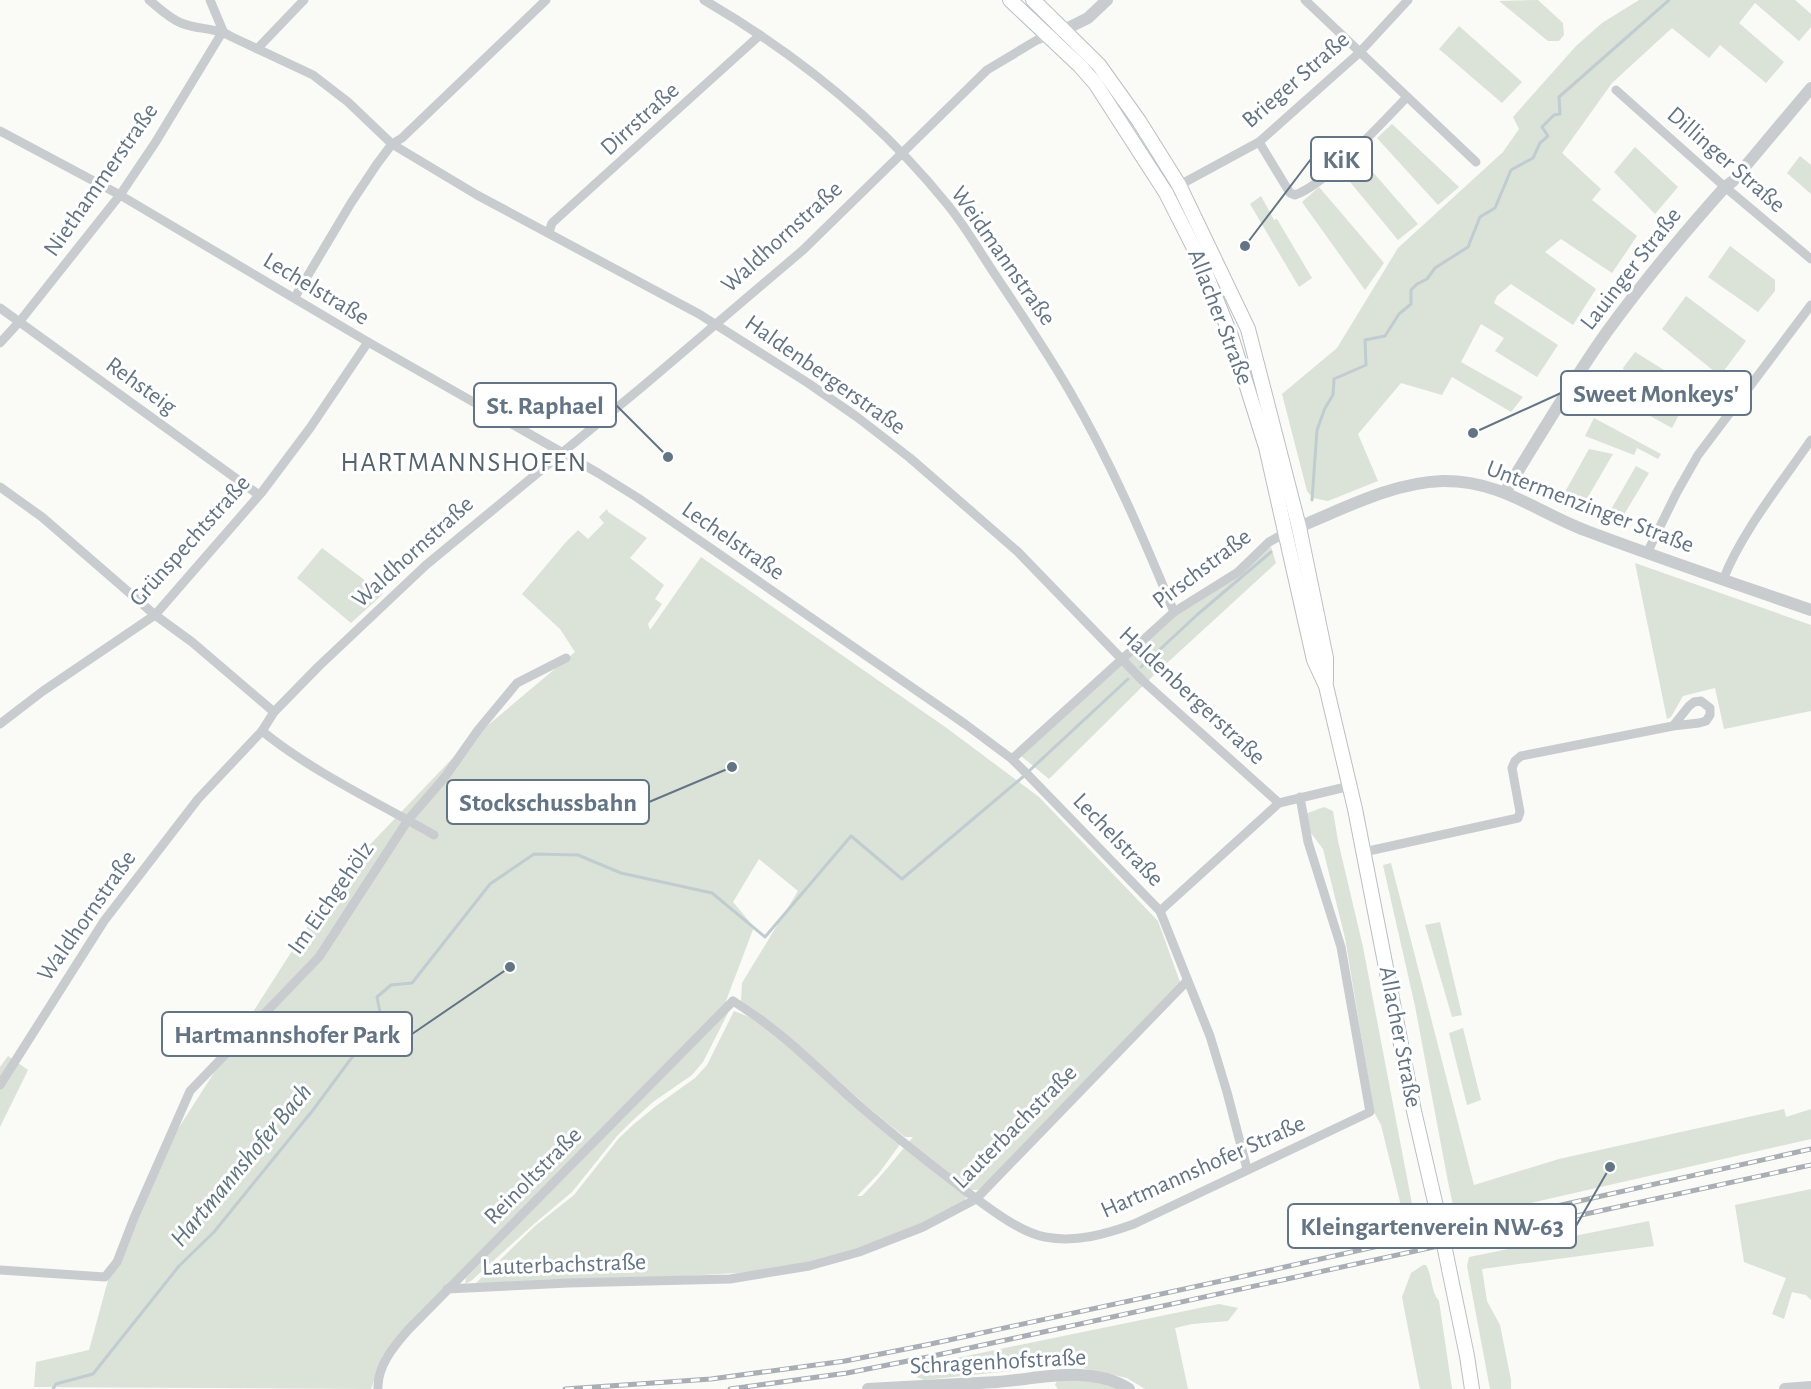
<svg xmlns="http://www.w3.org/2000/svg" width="1811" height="1389" font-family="'Alegreya Sans',sans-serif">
  <rect width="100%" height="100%" fill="#fafaf7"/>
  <!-- green -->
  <g fill="#dbe2d8">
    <path d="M 1538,0 L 1563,23 L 1564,35 L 1559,41 L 1548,41 L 1499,1 Z"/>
    <path d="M 1639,0 L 1795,0 L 1811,14 L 1811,27 L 1799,41 L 1755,3 L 1739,23 L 1784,62 L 1766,83 L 1720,45 L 1709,58 L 1672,28 L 1612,83 L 1562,153 L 1601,189 L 1592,200 L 1637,236 L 1612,273 L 1561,239 L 1545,252 L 1596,289 L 1573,325 L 1511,284 L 1497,296 L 1494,303 L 1558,345 L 1537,377 L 1495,351 L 1504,338 L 1481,324 L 1461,362 L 1523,397 L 1511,412 L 1452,377 L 1442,395 L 1401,383 L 1358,434 L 1378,481 L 1328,501 L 1313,498 L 1307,491 L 1282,394 L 1337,348 L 1398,248 L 1503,152 L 1519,129 L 1513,117 L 1576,46 L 1602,23 Z"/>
    <path d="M 1459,26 L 1522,82 L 1502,103 L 1439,49 Z"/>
    <path d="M 1392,124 L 1459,187 L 1438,205 L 1377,138 Z"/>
    <path d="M 1635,147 L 1678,187 L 1655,214 L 1614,172 Z"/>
    <path d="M 1358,155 L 1418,224 L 1398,240 L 1341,171 Z"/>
    <path d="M 1800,156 L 1811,165 L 1811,194 L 1787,173 Z"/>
    <path d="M 1319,187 L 1384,263 L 1365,290 L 1302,202 Z"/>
    <path d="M 1261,196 L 1274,220 L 1277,219 L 1312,278 L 1299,287 L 1250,204 Z"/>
    <path d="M 1730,246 L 1775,280 L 1775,291 L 1758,312 L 1708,277 Z"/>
    <path d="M 1686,296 L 1746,341 L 1720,376 L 1662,329 Z"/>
    <path d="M 1635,352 L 1693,388 L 1672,428 L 1623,401 L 1628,395 L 1637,396 L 1642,385 L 1626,376 L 1623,368 Z"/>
    <path d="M 1594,418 L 1661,454 L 1658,459 L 1637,448 L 1634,455 L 1585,436 Z"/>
    <path d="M 1589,449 L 1613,454 L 1582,507 L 1561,499 Z"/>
    <path d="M 1636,466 L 1649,473 L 1617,526 L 1605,520 Z"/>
    <path d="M 607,509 L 608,512 L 647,538 L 630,558 L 664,585 L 655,599 L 662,604 L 648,624 L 650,630 L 701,557 L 948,729 L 1039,797 L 1158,921 L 1180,982 L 991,1179 L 978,1190 L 971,1190 L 964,1201 L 922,1223 L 857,1248 L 808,1262 L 754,1272 L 667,1277 L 475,1284 L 535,1226 L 574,1195 L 619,1138 L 634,1124 L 656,1106 L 695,1078 L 707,1065 L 734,1011 L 757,1020 L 901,1143 L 879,1173 L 857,1196 L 862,1196 C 881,1177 897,1156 913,1137 L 905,1137 C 848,1094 801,1040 741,1001 L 742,983 L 798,891 L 759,859 L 733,902 L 754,927 L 724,1006 L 404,1331 L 383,1355 L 371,1389 L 34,1387 L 36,1362 L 89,1350 L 113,1262 L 153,1168 L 340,876 L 468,742 L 575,652 L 560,629 L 522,594 L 566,542 L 578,530 L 588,539 L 604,523 L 599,517 Z"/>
    <path d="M 1271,547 L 1276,563 L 1155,674 L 1049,779 L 1021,756 L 1176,613 Z"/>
    <path d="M 322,548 L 383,594 L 351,623 L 297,578 Z"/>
    <path d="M 1635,563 L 1811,625 L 1811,711 L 1724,729 L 1715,688 L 1683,696 L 1671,717 L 1667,719 Z"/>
    <path d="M 1324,807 L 1333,811 L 1338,841 L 1363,947 L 1416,1225 L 1411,1226 L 1405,1222 L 1381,1125 L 1374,1112 L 1345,938 L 1323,849 L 1311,833 L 1305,814 Z"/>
    <path d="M 1391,863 L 1474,1185 L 1559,1159 L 1784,1109 L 1786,1117 L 1811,1109 L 1811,1139 L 1460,1219 L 1458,1212 L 1454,1210 L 1448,1182 L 1415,1006 L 1383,865 Z"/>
    <path d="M 1440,922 L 1462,1015 L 1452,1017 L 1425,925 Z"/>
    <path d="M 725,1012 L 728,1013 L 703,1062 L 692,1075 L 653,1102 L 631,1122 L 617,1136 L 572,1192 L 534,1224 L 471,1281 L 465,1284 L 466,1278 Z"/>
    <path d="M 1463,1028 L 1481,1100 L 1467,1105 L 1449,1033 Z"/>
    <path d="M 8,1056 L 28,1070 L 0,1127 L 0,1067 Z"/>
    <path d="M 1811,1189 L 1811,1300 L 1806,1295 L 1792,1292 L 1784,1319 L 1772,1314 L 1786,1278 L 1744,1262 L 1735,1205 Z"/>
    <path d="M 1649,1221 L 1654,1246 L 1482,1269 L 1487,1301 L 1500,1325 L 1511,1380 L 1511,1389 L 1490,1389 L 1467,1266 L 1469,1257 Z"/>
    <path d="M 1423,1265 L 1426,1265 C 1433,1277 1430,1290 1439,1301 L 1452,1389 L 1420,1389 L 1419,1385 L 1402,1297 L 1411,1273 Z"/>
    <path d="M 1219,1304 L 1238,1308 L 1228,1321 L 1192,1324 L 1175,1328 L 1188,1389 L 1145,1389 L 1127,1378 L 1069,1365 L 924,1380 L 917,1377 L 922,1365 Z"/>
    <path d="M 1087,1379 L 1119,1389 L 1058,1389 L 1055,1385 L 1057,1381 Z"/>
  </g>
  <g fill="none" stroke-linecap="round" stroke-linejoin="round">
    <!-- stream -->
    <g stroke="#c1ccd1" stroke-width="3">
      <path d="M 1312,500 L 1317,430 L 1325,408 L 1333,395 L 1334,379 L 1366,365 L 1365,340 L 1385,336 L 1399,314 L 1411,304 L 1411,290 L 1417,284 L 1427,279 L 1435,268 L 1468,247 L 1480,217 L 1495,208 L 1511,170 L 1533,158 L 1540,143 L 1548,136 L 1542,127 L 1554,115 L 1560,114 L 1559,97 L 1669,0"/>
      <path d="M 1141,667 L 1198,614 L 1271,552"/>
      <path d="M 1029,771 L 1128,679"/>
      <path d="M 53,1389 L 56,1384 L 63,1382 L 93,1374 L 179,1266 L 214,1232 L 313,1110 L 381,1018 L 377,997 L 391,985 L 412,983 L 490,884 L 534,854 L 578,855 L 621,873 L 712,893 L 765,937 L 851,836 L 902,879 L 1024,776"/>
    </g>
    <defs>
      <g id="secondary">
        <path d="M 1010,0 L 1080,66 L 1095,83 L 1166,193 L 1202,264 L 1231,336 L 1266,447 L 1314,660 L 1326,686 L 1355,809 L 1414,1111 L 1438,1215"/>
        <path d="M 1033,0 L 1099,65 L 1139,121 L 1179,185 L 1248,329 L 1299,527 L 1326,658 L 1326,681"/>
        <path d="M 1449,1269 L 1467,1356 L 1472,1389"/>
      </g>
    </defs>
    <!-- secondary casing -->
    <use href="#secondary" stroke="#babfc4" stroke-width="16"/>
    <!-- minor -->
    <g stroke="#c8cccf" stroke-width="9">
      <path d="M 149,0 C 159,8 169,18 181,23 C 198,30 216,27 232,37 L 313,75 L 348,102 L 392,144 L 477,195 L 699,314 L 808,383 L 857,417 L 910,458 L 1017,551 L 1143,681 L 1279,803"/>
      <path d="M 210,0 L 223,31"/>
      <path d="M 704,0 C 795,53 880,121 947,204 C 966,227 981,254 998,279 C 1022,315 1047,352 1069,390 C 1110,460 1143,537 1174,612"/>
      <path d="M 1305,0 L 1476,162"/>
      <path d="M 257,49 L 304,0"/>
      <path d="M 1616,90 L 1725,187 L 1811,259"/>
      <path d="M 0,131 L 120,195 L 368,342 L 598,473 L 638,498 L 965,724 L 1012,759 L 1029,776 L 1160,911 L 1210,1036 L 1227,1092 L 1247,1169"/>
      <path d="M 1259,142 L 1290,193 L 1295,195 C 1325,185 1383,122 1407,97"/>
      <path d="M 1176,187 L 1259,142 L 1359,53 L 1408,0"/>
      <path d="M 549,232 L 552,223 L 760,35"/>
      <path d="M 295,297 L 351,203 L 377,164 L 392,144 L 402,138 L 546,0"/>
      <path d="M 0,308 L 259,495"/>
      <path d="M 0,343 L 20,321 L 120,195 L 155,143 L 223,31"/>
      <path d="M 0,487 L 42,517 L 155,615 L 192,642 L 274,712"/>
      <path d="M 1647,553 L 1677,492 L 1698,455 L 1811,305"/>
      <path d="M 1723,580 C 1741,533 1782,482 1811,440"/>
      <path d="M 0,724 L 43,691 L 155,615 L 262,492 L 310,428 L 368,342"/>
      <path d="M 262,731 C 314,773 377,802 434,835"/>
      <path d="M 1012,759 L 1174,612 L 1238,572 L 1269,542 L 1285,533"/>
      <path d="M 1364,852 L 1518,818 L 1520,812 L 1512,768 L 1515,761 L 1521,756 L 1673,726 L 1699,723 L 1706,721 L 1710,715 L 1710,708 L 1701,701 L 1694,702 L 1689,706 L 1673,726"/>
      <path d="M 1160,911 L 1279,803 L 1350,786"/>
      <path d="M 0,1085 L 104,921 L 198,799 L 262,731 L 274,712 L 318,667 L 426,565 L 642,387 L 803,250 L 987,70 L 1037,40 L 1064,30"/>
      <path d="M 0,1270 L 105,1277 L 117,1262 L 134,1218 L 190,1091 L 319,957 L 408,820 L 445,777 L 478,730 L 517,683 L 566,658"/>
      <path d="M 447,1289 L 568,1283 L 730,1279 L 809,1266 L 859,1252 L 923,1227 L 976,1199 L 1187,981"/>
      <path d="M 378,1389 C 377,1366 394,1346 408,1330 L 733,1001 C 780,1030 812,1063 853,1100 C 888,1131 925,1160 963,1189 C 985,1205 1018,1232 1045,1237 C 1076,1243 1106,1234 1134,1224 L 1370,1112 L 1341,947 L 1308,842 L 1300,797"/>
    </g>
    <!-- tertiary -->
    <g stroke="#c8cccf" stroke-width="12">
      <path d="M 1064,30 L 1088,18 L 1107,0"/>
      <path d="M 1505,492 C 1538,439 1570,384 1606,333 C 1643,282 1683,234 1725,187 L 1733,181 L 1811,88"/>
      <path d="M 1291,530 C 1340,511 1389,483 1442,481 C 1501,480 1536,512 1587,531 C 1661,559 1736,584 1811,610"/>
      <path d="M 868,1389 C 911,1387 954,1384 997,1382 C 1039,1379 1091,1364 1129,1389"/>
      <path d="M 1785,1389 L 1811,1387"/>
    </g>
    <!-- secondary -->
    <use href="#secondary" stroke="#fff" stroke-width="14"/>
    <defs>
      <g id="rail">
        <path d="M 565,1389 L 711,1379 L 845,1361 L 926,1345 L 1267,1271 L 1811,1149"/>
        <path d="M 730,1389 L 847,1373 L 928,1357 L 1811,1165"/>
      </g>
    </defs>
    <!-- rail casing -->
    <use href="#rail" stroke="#a8aeb4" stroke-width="5"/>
    <!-- rail -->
    <use href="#rail" stroke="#fff" stroke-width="3" stroke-dasharray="9" stroke-linecap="butt"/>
    <defs>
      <path id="secondary-bridge" d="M 1438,1215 L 1449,1269"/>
    </defs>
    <!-- secondary-bridge casing -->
    <use href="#secondary-bridge" stroke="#babfc4" stroke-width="16" stroke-linecap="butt"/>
    <!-- secondary-bridge -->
    <use href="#secondary-bridge" stroke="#fff" stroke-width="14"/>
  </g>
  <g text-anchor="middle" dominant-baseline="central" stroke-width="6" stroke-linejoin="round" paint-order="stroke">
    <!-- street labels -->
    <g font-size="24" fill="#637484" stroke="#fff">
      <text transform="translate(1296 80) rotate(-41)">Brieger Straße</text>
      <text transform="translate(640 119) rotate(-42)">Dirrstraße</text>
      <text transform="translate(1726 160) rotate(41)">Dillinger Straße</text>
      <text transform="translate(101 180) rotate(-55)">Niethammerstraße</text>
      <text transform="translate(782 237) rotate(-42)">Waldhornstraße</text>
      <text transform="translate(1003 256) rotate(55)">Weidmannstraße</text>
      <text transform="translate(1631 269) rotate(-52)">Lauinger Straße</text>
      <text transform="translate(316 289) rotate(31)">Lechelstraße</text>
      <text transform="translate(1220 317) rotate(69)">Allacher Straße</text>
      <text transform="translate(825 375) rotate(35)">Haldenbergerstraße</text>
      <text transform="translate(141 386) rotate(36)">Rehsteig</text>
      <text transform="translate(1590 507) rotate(21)">Untermenzinger Straße</text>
      <text transform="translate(190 541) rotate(-48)">Grünspechtstraße</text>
      <text transform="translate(733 541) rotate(35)">Lechelstraße</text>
      <text transform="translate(413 552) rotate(-42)">Waldhornstraße</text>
      <text transform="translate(1202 569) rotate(-37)">Pirschstraße</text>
      <text transform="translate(1192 696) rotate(43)">Haldenbergerstraße</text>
      <text transform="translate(1118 840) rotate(46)">Lechelstraße</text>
      <text transform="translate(331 898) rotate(-55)">Im Eichgehölz</text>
      <text transform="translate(87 916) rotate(-55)">Waldhornstraße</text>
      <text transform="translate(1400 1037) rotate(79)">Allacher Straße</text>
      <text transform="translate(1015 1127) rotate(-45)">Lauterbachstraße</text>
      <text transform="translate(1203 1167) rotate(-24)">Hartmannshofer Straße</text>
      <text transform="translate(533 1176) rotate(-45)">Reinoltstraße</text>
      <text transform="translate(564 1265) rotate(-2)">Lauterbachstraße</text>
      <text transform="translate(998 1362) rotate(-3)">Schragenhofstraße</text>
    </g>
    <!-- water labels -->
    <g font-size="26" font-style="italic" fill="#5e747e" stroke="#fff">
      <text transform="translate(241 1165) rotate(-50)">Hartmannshofer Bach</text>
    </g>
    <!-- quarter labels -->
    <g font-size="27" letter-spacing="1.5" fill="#55636f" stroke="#fff">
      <text x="464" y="462">HARTMANNSHOFEN</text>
    </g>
  </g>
  <!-- callouts -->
  <path fill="none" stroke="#637484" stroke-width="2" d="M1245 246L1311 159M1473 433L1561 393M668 457L616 405M732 767L649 802M510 967L412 1034M1610 1167L1576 1226"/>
  <g fill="#637484" stroke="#fff" stroke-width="2">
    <circle cx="1245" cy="246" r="6"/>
    <circle cx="1473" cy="433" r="6"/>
    <circle cx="668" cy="457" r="6"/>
    <circle cx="732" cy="767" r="6"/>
    <circle cx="510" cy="967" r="6"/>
    <circle cx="1610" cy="1167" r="6"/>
  </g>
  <g fill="#fff" stroke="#637484" stroke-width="2">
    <rect x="1311" y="137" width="61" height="44" rx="6"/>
    <rect x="1561" y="371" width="190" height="44" rx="6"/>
    <rect x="474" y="383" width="142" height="44" rx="6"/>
    <rect x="447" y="780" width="202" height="44" rx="6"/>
    <rect x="162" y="1012" width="250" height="44" rx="6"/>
    <rect x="1288" y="1204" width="288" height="44" rx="6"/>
  </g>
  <g font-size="26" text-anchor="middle" font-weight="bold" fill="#637484">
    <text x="1341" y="168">KiK</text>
    <text x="1656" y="402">Sweet Monkeys'</text>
    <text x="545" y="414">St. Raphael</text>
    <text x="548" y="811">Stockschussbahn</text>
    <text x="287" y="1043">Hartmannshofer Park</text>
    <text x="1432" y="1235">Kleingartenverein NW-63</text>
  </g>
</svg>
